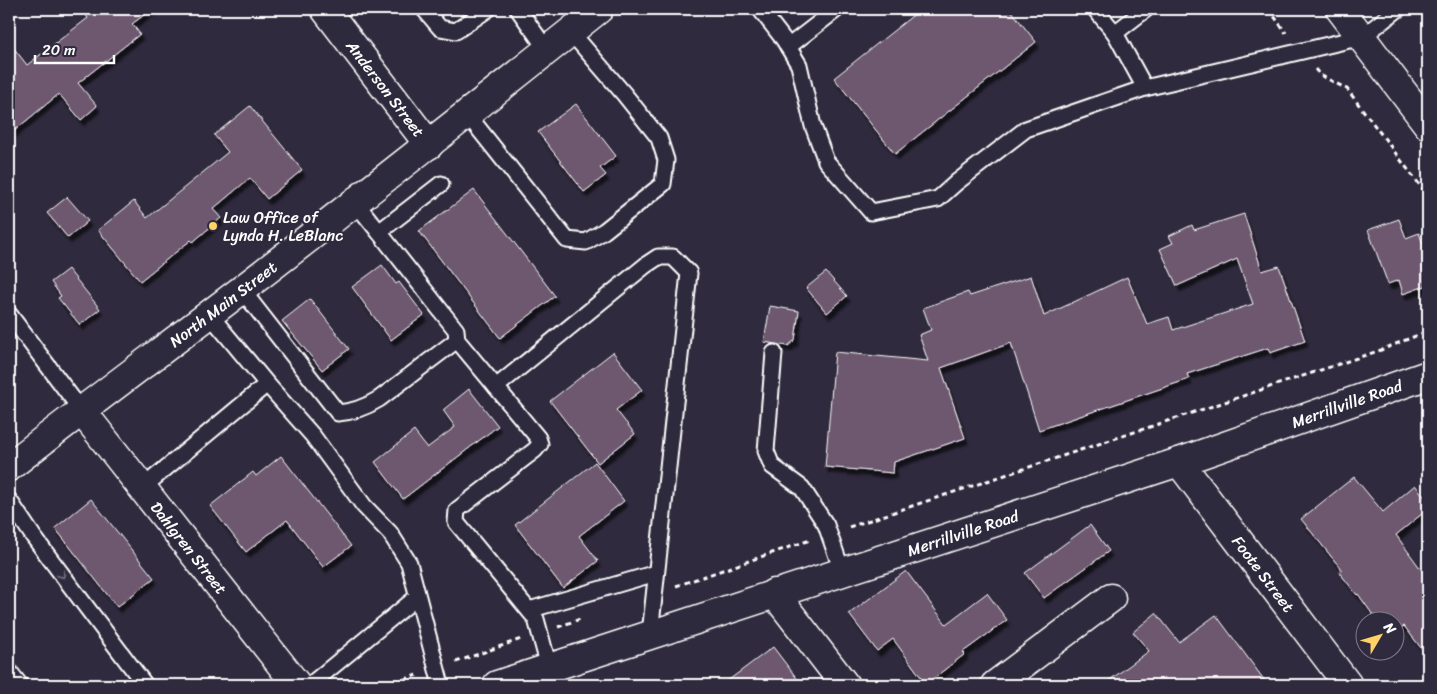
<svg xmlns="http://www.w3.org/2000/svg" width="1437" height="694" font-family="Sriracha,sans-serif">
  <defs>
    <filter id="shadow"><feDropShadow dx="3" dy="5.5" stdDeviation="1" flood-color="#0009"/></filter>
  </defs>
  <rect width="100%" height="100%" fill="#2f2a3d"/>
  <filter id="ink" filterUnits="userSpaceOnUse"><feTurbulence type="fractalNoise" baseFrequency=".02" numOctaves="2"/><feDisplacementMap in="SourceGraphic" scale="10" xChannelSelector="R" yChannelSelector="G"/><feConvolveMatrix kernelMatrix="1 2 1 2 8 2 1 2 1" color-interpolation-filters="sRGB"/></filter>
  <g filter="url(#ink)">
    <!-- building -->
    <g fill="#6d5970" stroke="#fff" filter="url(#shadow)">
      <path d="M 81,9 L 152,9 L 132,24 L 140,34 L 78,83 L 97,106 L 81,120 L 59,94 L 9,135 L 9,42 L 27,65 L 88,18 Z"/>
      <path d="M 921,9 L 1010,9 L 1036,42 L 895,154 L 834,78 Z"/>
      <path d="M 576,104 L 616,156 L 600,168 L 606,175 L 584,192 L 538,132 Z"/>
      <path d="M 250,106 L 302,170 L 267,199 L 250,178 L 213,209 L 221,218 L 193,242 L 191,240 L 140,281 L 98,230 L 134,201 L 147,218 L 228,152 L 214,135 Z"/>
      <path d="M 474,190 L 555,296 L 500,338 L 419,231 Z"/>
      <path d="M 67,197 L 88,221 L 68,238 L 47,213 Z"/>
      <path d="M 1244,214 L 1262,271 L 1279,266 L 1305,341 L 1270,353 L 1268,348 L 1187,374 L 1189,379 L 1039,430 L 1011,343 L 941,368 L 965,438 L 894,462 L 893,473 L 825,467 L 835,352 L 928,361 L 919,335 L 931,330 L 923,308 L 968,292 L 970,296 L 1031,276 L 1044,316 L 1127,277 L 1147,324 L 1169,317 L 1173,330 L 1253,304 L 1237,259 L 1177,286 L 1160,249 L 1173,243 L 1169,236 L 1192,225 L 1194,230 Z"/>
      <path d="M 1399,219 L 1406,238 L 1419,233 L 1428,258 L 1428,285 L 1403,294 L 1399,280 L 1388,284 L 1368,230 Z"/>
      <path d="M 382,265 L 396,284 L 399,282 L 424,315 L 391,340 L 352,287 Z"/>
      <path d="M 68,269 L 100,309 L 80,325 L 58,298 L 61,296 L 51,282 Z"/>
      <path d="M 826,272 L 847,296 L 827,313 L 806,288 Z"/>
      <path d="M 310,299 L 349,349 L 322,370 L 282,321 Z"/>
      <path d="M 770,306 L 799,311 L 795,340 L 788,346 L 764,342 Z"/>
      <path d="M 613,352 L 642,390 L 616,410 L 635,434 L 598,463 L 550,401 Z"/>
      <path d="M 469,389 L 498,426 L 403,499 L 375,462 L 414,431 L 427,448 L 455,427 L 443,410 Z"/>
      <path d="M 281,456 L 351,546 L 323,567 L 287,520 L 246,552 L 210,506 L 253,472 L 256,476 Z"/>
      <path d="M 595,462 L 624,501 L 579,536 L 598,561 L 563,588 L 515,525 Z"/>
      <path d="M 1354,477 L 1383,512 L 1415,485 L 1428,501 L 1428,509 L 1396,535 L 1428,579 L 1428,657 L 1404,626 L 1394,633 L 1394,622 L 1378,622 L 1358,594 L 1357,595 L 1339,572 L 1342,570 L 1301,519 Z"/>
      <path d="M 91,499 L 154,578 L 117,607 L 55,528 Z"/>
      <path d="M 1090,525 L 1109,551 L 1044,598 L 1025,573 Z"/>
      <path d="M 906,571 L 946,624 L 987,593 L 1007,620 L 963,652 L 965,654 L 926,684 L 893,639 L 877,651 L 849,614 Z"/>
      <path d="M 1156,613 L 1179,642 L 1216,615 L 1268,685 L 1103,685 L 1149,651 L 1133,632 Z"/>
      <path d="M 773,647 L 802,685 L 722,685 Z"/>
    </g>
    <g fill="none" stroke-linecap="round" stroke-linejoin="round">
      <defs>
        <g id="lane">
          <path d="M 424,9 L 440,28 L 456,31 L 488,9"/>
          <path d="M 518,9 L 547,50"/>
          <path d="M 760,9 L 784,40 L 799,65 L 813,126 L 826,161 L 871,212 L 938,199 L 957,182 L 1026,129 L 1145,88 L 1362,37 L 1398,9"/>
          <path d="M 1095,9 L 1115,33 L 1145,88"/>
          <path d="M 1115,33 L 1146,9"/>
          <path d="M 788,47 L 837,9"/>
          <path d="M 467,114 L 567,240 L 586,242 L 604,231 L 663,184 L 666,160 L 659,138 L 624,94 L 570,31"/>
          <path d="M 355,202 L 379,232 L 441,184"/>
          <path d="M 379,232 L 456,330 L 457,340 L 496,387 L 646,265 L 658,257 L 673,257 L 689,273 L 650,634"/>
          <path d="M 242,290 L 338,413 C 353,412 366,407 379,399 L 457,340"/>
          <path d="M 9,314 L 81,410"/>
          <path d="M 774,353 L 766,451 L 772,466 L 802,488 L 826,525 L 842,571"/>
          <path d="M 267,384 L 313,436 L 364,506 L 390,533 L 409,563 L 441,685"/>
          <path d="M 496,387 L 538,438 L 540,444 L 535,450 L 457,510 L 456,522 L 536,619 L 549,667"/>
          <path d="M 142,488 L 267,384 L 210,315"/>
          <path d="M 9,500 L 33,536 L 145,685"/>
          <path d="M 529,610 L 656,573"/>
          <path d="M 9,671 L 20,685"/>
          <path d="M 310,685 L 417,597"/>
        </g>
        <g id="street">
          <path id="s1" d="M 325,9 L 429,145"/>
          <path id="s2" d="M 81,410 L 297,685"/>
          <path id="s3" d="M 1179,462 L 1348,685"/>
          <path d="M 774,593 L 845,685"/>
          <path d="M 995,685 L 1111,598"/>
        </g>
        <g id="secondary">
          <path d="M 1340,9 L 1428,125"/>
          <path id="s4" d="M 9,467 C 85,407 163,350 240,291 C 361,198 480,104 599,9"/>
          <path id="s5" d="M 497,685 L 1179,462 L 1428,375"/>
        </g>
      </defs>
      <!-- lane casing -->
      <use href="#lane" stroke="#fff" stroke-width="19"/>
      <!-- street casing -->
      <use href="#street" stroke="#fff" stroke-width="31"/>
      <!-- secondary casing -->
      <use href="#secondary" stroke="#fff" stroke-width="31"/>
      <!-- path -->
      <g stroke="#fff" stroke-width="3" stroke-dasharray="5 4" stroke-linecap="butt">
        <path d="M 1269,9 L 1286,33"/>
        <path d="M 1315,69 L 1320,75 L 1347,89 L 1428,196"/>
        <path d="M 849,527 L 1381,350 L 1428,331"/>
        <path d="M 676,586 L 810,540"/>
        <path d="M 558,627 L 580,619"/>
        <path d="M 456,662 L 521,639"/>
        <path d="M 387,685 L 417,675"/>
      </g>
      <!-- lane -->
      <use href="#lane" stroke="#2f2a3d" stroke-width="15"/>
      <!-- street -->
      <use href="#street" stroke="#2f2a3d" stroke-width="28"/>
      <!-- secondary -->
      <use href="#secondary" stroke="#2f2a3d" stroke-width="28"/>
    </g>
    <!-- one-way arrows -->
    <defs><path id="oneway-chevron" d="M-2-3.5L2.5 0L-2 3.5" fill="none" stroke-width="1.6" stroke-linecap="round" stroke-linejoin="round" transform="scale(1.25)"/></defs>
    <use stroke="#6d6a77" href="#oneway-chevron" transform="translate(62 575) rotate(53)"/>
  </g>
  <!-- markers -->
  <circle fill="#ffd166" stroke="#2f2a3d" stroke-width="2" cx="213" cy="226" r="5"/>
  <g text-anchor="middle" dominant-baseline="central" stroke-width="4" stroke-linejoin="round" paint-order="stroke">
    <!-- street labels -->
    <g font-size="16" fill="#fff" stroke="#2f2a3d">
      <text stroke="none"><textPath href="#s1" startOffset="100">Anderson Street</textPath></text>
      <text stroke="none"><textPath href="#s4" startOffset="269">North Main Street</textPath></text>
      <text stroke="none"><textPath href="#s5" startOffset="895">Merrillville Road</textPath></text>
      <text stroke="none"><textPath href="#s5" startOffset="490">Merrillville Road</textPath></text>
      <text stroke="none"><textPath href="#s2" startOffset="175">Dahlgren Street</textPath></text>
      <text stroke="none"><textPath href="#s3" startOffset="140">Foote Street</textPath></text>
    </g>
    <!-- poi labels -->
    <g font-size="16" fill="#fff" stroke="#2f2a3d" text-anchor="start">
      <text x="223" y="217">Law Office of<tspan x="223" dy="18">Lynda H. LeBlanc</tspan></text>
    </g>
  </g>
  <!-- margin -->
  <rect width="1437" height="694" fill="none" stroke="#2f2a3d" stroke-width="30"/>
  <rect x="15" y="15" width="1407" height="664" fill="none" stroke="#fff" stroke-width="2" filter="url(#ink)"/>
  <!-- north arrow -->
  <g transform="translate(1380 636) rotate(52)"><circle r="24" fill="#2f2a3d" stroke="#827f8b"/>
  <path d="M0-4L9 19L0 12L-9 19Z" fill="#ffd166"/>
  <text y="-8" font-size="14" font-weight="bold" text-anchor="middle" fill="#ffffff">N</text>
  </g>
  <!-- scale -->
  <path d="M35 55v8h79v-8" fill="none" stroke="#ffffff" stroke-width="2.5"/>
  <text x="42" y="55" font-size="15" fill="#ffffff" stroke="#2f2a3d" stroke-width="4" paint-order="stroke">20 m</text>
</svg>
